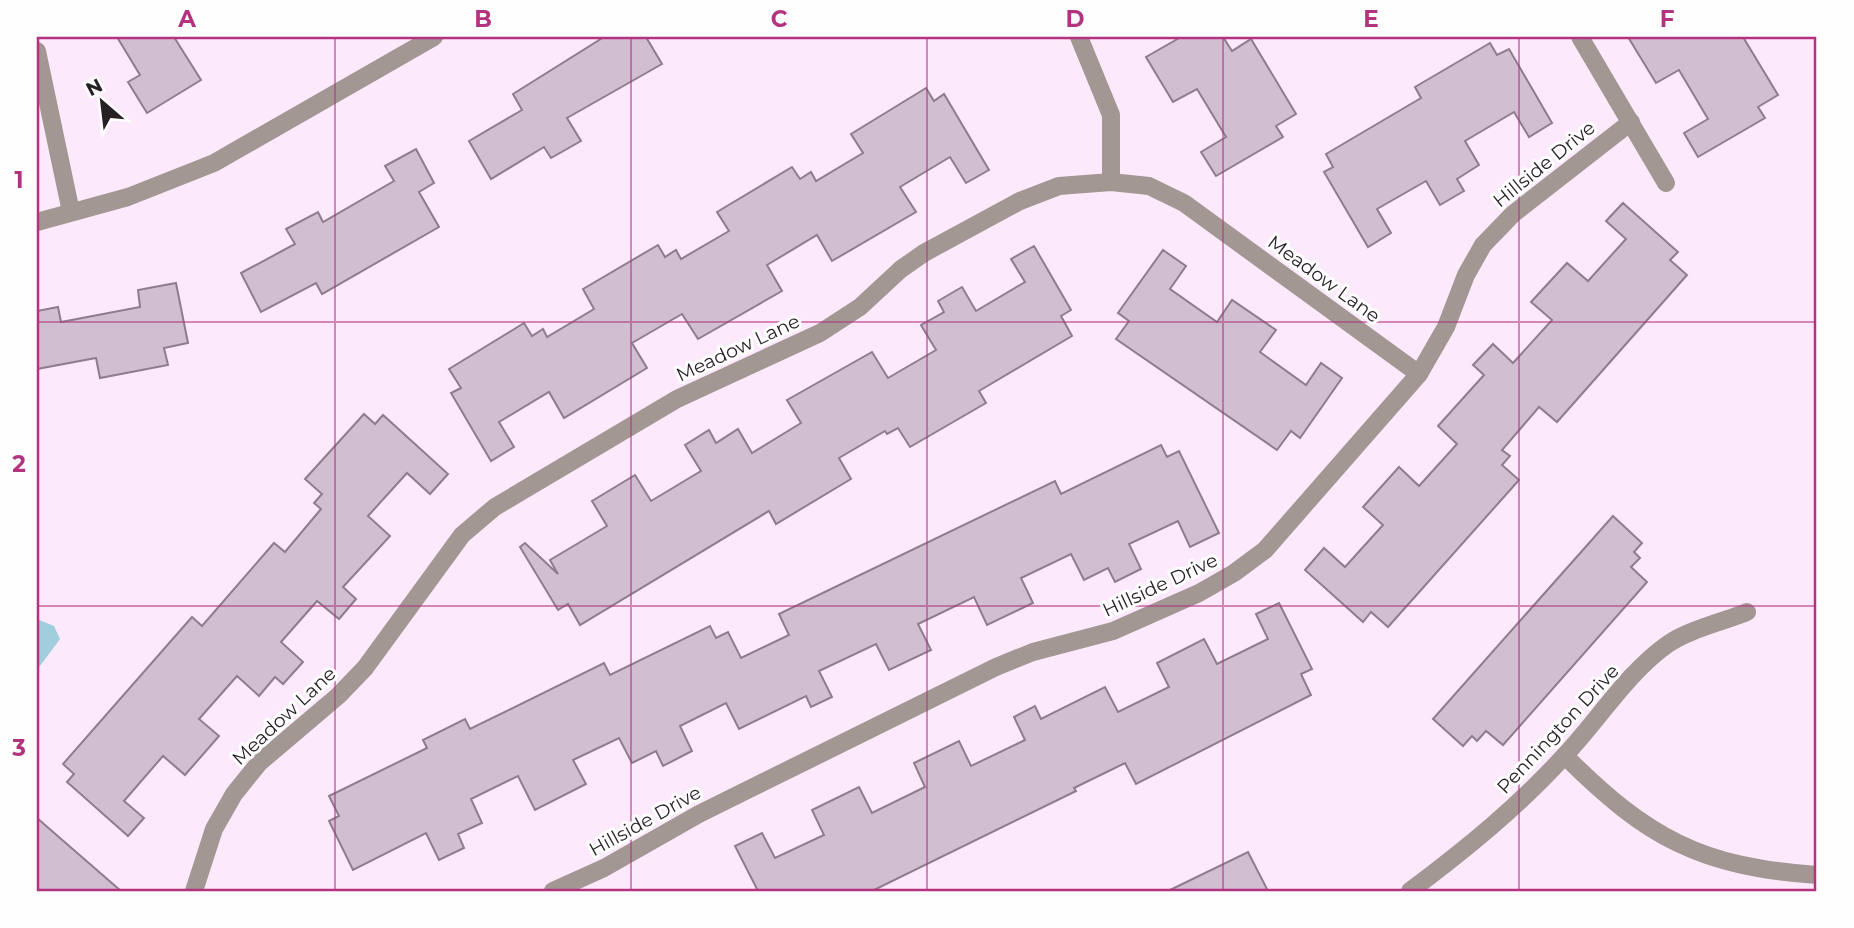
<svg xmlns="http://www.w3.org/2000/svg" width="1854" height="928" font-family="Montserrat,sans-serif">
  <rect width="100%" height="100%" fill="#fceafc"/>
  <!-- water -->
  <path fill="#a0cedc" d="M 37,619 L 54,626 L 60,639 L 37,670 Z"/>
  <!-- building -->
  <g fill="#d0bfd1" stroke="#8d7d8e" stroke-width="2">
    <path d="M 117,37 L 174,37 L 201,80 L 147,113 L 128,82 L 140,75 Z"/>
    <path d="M 604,37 L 646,37 L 662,64 L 567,118 L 581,141 L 551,158 L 544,147 L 491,179 L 469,141 L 522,110 L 513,94 Z"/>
    <path d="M 1181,37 L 1223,37 L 1232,51 L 1251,39 L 1296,114 L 1276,126 L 1283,137 L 1216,176 L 1201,152 L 1226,137 L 1197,89 L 1173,102 L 1146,57 Z"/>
    <path d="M 1628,37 L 1743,37 L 1778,95 L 1758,107 L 1765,118 L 1698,157 L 1684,133 L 1708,119 L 1679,70 L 1656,83 Z"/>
    <path d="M 1490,43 L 1497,55 L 1509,49 L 1552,123 L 1529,137 L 1514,112 L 1465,141 L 1479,165 L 1457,179 L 1464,191 L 1440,205 L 1426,181 L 1377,209 L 1391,233 L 1368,247 L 1324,172 L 1333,167 L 1326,154 L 1421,98 L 1415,87 Z"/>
    <path d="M 926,88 L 934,101 L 944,94 L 989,170 L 966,183 L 950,157 L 900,187 L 916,212 L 832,261 L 817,235 L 767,265 L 782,291 L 698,339 L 682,314 L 632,343 L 647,368 L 564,418 L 549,392 L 499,422 L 514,447 L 491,461 L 451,393 L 461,388 L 449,369 L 524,323 L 532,336 L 543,329 L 547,337 L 594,309 L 583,289 L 658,245 L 665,257 L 676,250 L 681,259 L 729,231 L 717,212 L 792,167 L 800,179 L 811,172 L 816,181 L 863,153 L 851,134 Z"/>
    <path d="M 416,149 L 434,183 L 419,192 L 439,227 L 322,294 L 316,283 L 261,312 L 241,273 L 295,244 L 286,229 L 318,212 L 323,222 L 394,181 L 385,166 Z"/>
    <path d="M 1623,203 L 1678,252 L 1670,260 L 1687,275 L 1557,422 L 1539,407 L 1502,450 L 1510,456 L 1502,465 L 1519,480 L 1388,627 L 1371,612 L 1363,622 L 1305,570 L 1324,548 L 1345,567 L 1383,525 L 1363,507 L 1399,467 L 1419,486 L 1457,444 L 1438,426 L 1484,375 L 1473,365 L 1493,344 L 1513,363 L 1552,320 L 1531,302 L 1567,263 L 1588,281 L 1626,239 L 1606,221 Z"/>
    <path d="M 1034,246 L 1071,310 L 1061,316 L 1072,336 L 979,391 L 986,403 L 910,447 L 898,428 L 887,434 L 885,431 L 839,458 L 851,479 L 776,524 L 769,511 L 580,625 L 568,604 L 558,610 L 520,547 L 525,543 L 558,574 L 550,560 L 607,526 L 592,501 L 635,475 L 651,501 L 701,471 L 685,445 L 709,430 L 716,443 L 738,429 L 752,453 L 801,423 L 787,400 L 872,352 L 888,378 L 936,350 L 921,325 L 944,312 L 938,301 L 962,287 L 976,311 L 1025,282 L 1011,259 Z"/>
    <path d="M 1163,250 L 1186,266 L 1170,289 L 1217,322 L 1232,300 L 1276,330 L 1260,352 L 1306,385 L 1321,363 L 1342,378 L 1300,438 L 1291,431 L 1277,450 L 1116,339 L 1129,321 L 1118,313 Z"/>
    <path d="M 176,283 L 188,343 L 164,348 L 168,365 L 100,378 L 96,358 L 37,369 L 37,311 L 58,307 L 61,322 L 140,307 L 138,290 Z"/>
    <path d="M 364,414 L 375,424 L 383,415 L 448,474 L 430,494 L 407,473 L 368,516 L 390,536 L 343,587 L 356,599 L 339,619 L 317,601 L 281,642 L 303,662 L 283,684 L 275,677 L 259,696 L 237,676 L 199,719 L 219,736 L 185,775 L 163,756 L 124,801 L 144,818 L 128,836 L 67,782 L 74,774 L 63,764 L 192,617 L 202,626 L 274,543 L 285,552 L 321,509 L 314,503 L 322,494 L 305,479 Z"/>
    <path d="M 1161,445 L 1167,457 L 1179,451 L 1219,533 L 1190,547 L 1178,521 L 1129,544 L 1141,569 L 1115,582 L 1108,568 L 1084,580 L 1071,554 L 1021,578 L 1033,603 L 987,625 L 974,597 L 918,624 L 931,650 L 889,670 L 876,644 L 819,671 L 832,697 L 811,707 L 806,696 L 739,729 L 726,703 L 680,726 L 692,751 L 663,766 L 656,751 L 632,763 L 619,738 L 573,760 L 586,784 L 535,810 L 518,776 L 471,799 L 482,823 L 458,834 L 464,848 L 439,860 L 426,833 L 353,870 L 329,821 L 339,816 L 329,796 L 427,748 L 423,740 L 465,719 L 470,729 L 604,663 L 610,675 L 710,626 L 716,638 L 728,632 L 741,658 L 789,635 L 779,614 L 1055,481 L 1061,494 Z"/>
    <path d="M 1613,516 L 1642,543 L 1634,552 L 1640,558 L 1631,567 L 1647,582 L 1503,745 L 1486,731 L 1477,741 L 1472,736 L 1463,746 L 1433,719 Z"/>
    <path d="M 1279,603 L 1312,669 L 1301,674 L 1311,695 L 1136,784 L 1125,763 L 1074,788 L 1076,791 L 872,891 L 758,891 L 735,846 L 762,833 L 775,858 L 824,835 L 812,810 L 859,787 L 872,813 L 925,787 L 914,763 L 959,741 L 971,766 L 1025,740 L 1014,717 L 1035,706 L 1041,719 L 1105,687 L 1118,712 L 1169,687 L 1157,663 L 1204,639 L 1217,664 L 1268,639 L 1256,614 Z"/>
    <path d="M 37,818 L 121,891 L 37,891 Z"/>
    <path d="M 1248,852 L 1268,891 L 1168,891 Z"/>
  </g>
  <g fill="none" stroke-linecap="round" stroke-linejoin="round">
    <!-- minor -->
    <g stroke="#a29793" stroke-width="18">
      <path d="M 1079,37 L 1111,115 L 1111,182"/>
      <path d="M 1580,37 L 1666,183"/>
      <path d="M 37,51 L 71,212"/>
      <path d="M 37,222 L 128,197 L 214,163 L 434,37"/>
      <path d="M 1565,756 C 1647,838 1701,867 1817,875"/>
      <path d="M 194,891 L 214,829 L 234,794 L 259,763 L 338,696 L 365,668 L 462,535 L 495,507 L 677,399 L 820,333 L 860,307 L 901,269 L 924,253 L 1020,201 L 1059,186 L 1111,182 L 1149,186 L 1184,203 L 1419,374"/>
      <path d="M 553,891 L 604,868 L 699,814 L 996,667 L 1033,652 L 1113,631 L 1199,593 L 1234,573 L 1265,550 L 1419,374 L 1446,327 L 1466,275 L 1483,245 L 1513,214 L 1631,122"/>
      <path d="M 1410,891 C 1466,849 1519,806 1566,754 C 1599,719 1628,672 1668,644 C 1690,629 1723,622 1747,612"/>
    </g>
  </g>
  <!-- grid -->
  <path fill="none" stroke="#b3337f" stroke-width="2" stroke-opacity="0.55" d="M 335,37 L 335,891M 631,37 L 631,891M 927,37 L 927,891M 1223,37 L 1223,891M 1519,37 L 1519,891M 37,322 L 1817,322M 37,606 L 1817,606"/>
  <g text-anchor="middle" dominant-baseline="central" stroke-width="6" stroke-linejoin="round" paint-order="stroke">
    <!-- street labels -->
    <g font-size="19" fill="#261f26" stroke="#fefefe">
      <text transform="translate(1544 164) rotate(-39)">Hillside Drive</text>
      <text transform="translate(1324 279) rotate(36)">Meadow Lane</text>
      <text transform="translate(738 348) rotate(-25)">Meadow Lane</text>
      <text transform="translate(1160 585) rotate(-25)">Hillside Drive</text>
      <text transform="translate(284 716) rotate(-43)">Meadow Lane</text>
      <text transform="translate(1558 729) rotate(-47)">Pennington Drive</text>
      <text transform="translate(645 821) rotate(-29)">Hillside Drive</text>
    </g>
  </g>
  <!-- border -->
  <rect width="1854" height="928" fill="none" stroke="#fefefe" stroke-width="77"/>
  <!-- north arrow -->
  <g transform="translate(102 102) rotate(332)" stroke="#fefefe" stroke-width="5" paint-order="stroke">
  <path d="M0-5L12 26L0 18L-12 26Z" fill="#261f26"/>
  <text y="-10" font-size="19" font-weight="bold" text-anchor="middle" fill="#261f26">N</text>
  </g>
  <rect x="38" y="38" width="1777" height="852" fill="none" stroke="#b3337f" stroke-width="2.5"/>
  <g font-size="23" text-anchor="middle" font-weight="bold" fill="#b3337f">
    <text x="187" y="27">A</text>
    <text x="483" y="27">B</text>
    <text x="779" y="27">C</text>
    <text x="1075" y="27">D</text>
    <text x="1371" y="27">E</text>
    <text x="1667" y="27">F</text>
    <text x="19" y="188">1</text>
    <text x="19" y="472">2</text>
    <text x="19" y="756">3</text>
  </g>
</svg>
